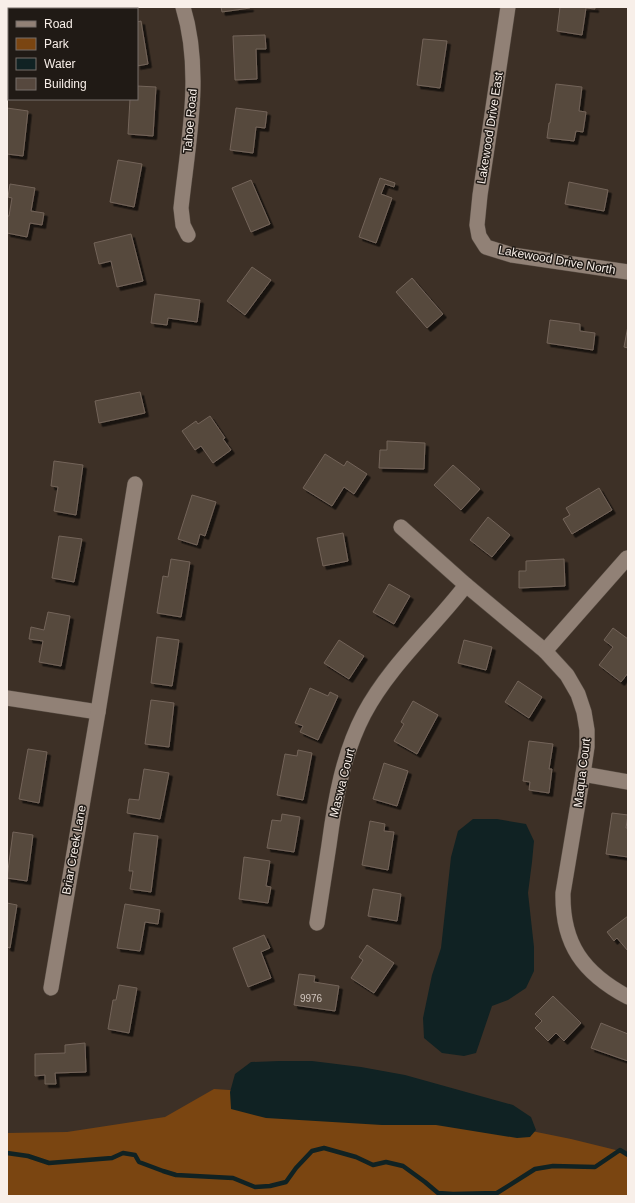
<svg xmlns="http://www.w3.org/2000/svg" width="635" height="1203" font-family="Helvetica,sans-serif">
  <defs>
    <filter id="shadow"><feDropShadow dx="3.5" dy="3.5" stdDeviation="0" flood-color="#0009"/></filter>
  </defs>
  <rect width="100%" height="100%" fill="#3d3026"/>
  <!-- green -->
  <path fill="#7a4511" d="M 214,1089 L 379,1100 L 571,1139 L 628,1153 L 628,1196 L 7,1196 L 7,1133 L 67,1132 L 165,1117 Z"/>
  <!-- water -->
  <g fill="#102223">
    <path d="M 473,819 L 497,819 L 526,824 L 534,841 L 532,862 L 528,893 L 534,947 L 534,971 L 526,988 L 508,1000 L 492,1006 L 476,1053 L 464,1056 L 442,1053 L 424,1038 L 423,1018 L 432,975 L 441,948 L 451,857 L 458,831 Z"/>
    <path d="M 279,1061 L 312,1061 L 361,1067 L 405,1075 L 513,1105 L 531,1117 L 536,1130 L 530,1137 L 517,1138 L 436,1125 L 382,1125 L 266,1118 L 231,1109 L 230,1092 L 235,1074 L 251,1062 Z"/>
  </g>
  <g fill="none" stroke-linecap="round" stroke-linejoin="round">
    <!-- stream -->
    <path stroke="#102223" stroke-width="4.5" d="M 7,1153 L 28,1156 L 49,1163 L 112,1158 L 123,1153 L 135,1155 L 139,1162 L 163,1171 L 176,1175 L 233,1178 L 255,1187 L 270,1186 L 286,1182 L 296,1168 L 312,1151 L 324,1148 L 356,1157 L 373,1165 L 386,1162 L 403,1166 L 425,1182 L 438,1193 L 453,1194 L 497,1193 L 535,1169 L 553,1166 L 595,1167 L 620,1150 L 628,1155"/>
  </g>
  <!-- building -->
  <g fill="#56483e" stroke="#736459" filter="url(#shadow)">
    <path d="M 221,7 L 250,7 L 250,8 L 222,12 Z"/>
    <path d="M 560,7 L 595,7 L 595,9 L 586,8 L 582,35 L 557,31 Z"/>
    <path d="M 141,21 L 148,64 L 137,66 L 137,22 Z"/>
    <path d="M 265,35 L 266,49 L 256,49 L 257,79 L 235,80 L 233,36 Z"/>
    <path d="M 9,36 L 9,82 L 7,83 L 7,37 Z"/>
    <path d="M 423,39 L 447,41 L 440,88 L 417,85 Z"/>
    <path d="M 556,84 L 582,87 L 579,111 L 586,112 L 583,132 L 576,131 L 574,141 L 547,138 L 549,123 L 550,123 Z"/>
    <path d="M 137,86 L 156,87 L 153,136 L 128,134 L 130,99 L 137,99 Z"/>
    <path d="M 7,108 L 28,111 L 23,156 L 7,154 Z"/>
    <path d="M 236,108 L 267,112 L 265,128 L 256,127 L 253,153 L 230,150 Z"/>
    <path d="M 118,160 L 142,164 L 134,207 L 110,202 Z"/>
    <path d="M 380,178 L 395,183 L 394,187 L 385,184 L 381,194 L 392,198 L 376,243 L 359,237 Z"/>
    <path d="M 251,180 L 270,224 L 251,232 L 232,188 Z"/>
    <path d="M 569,182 L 608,190 L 604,211 L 565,204 Z"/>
    <path d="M 10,184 L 35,188 L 31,211 L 44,213 L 42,225 L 30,223 L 27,237 L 7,233 L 7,216 L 9,216 L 12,198 L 8,197 Z"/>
    <path d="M 131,234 L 143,281 L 117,287 L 111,261 L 99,264 L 94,243 Z"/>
    <path d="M 252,267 L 271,280 L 245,315 L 227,301 Z"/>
    <path d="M 412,278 L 443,314 L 427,328 L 396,292 Z"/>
    <path d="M 155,294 L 200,300 L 197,322 L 168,318 L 167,325 L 151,323 Z"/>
    <path d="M 550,320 L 580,324 L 580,331 L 595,333 L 593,350 L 547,343 Z"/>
    <path d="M 628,326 L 628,348 L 624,347 Z"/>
    <path d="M 140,392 L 145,413 L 99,423 L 95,401 Z"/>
    <path d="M 210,416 L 225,438 L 223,439 L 231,450 L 213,463 L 201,446 L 195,450 L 182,431 L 196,421 L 198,424 Z"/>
    <path d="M 387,441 L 425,443 L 424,469 L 379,468 L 380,450 L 387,450 Z"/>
    <path d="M 325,454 L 344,466 L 347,461 L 367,474 L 354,494 L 344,487 L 332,506 L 303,488 Z"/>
    <path d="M 54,461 L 83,465 L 76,515 L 54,511 L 58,487 L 51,486 Z"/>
    <path d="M 453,465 L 480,489 L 461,510 L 434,485 Z"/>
    <path d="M 599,488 L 612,510 L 572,534 L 563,519 L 570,515 L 566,508 Z"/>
    <path d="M 192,495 L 216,502 L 205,536 L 200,534 L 197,545 L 178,539 Z"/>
    <path d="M 488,517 L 510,535 L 492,557 L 470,540 Z"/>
    <path d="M 343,533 L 348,561 L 323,566 L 317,538 Z"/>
    <path d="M 59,536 L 82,539 L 74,582 L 52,578 Z"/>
    <path d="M 171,559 L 190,562 L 181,617 L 157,613 L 163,576 L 168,577 Z"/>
    <path d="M 564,559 L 565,586 L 519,588 L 519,571 L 526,571 L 526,561 Z"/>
    <path d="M 389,584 L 410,596 L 394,624 L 373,612 Z"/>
    <path d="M 48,612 L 70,616 L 61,666 L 39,662 L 43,641 L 29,639 L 31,627 L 44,630 Z"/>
    <path d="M 613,628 L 628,639 L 628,673 L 621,682 L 599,665 L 613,647 L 604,640 Z"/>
    <path d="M 157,637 L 179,640 L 172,686 L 151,683 Z"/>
    <path d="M 339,640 L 364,656 L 349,679 L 324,663 Z"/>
    <path d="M 464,640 L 492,647 L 486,670 L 458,663 Z"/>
    <path d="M 518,681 L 542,697 L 529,718 L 505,702 Z"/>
    <path d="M 310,688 L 328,696 L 330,692 L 338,696 L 318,740 L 300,732 L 303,726 L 295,723 Z"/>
    <path d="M 151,700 L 174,703 L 169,747 L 145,744 Z"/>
    <path d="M 413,701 L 438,715 L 417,754 L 394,741 L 404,724 L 401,722 Z"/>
    <path d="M 529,741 L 553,744 L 549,769 L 552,769 L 549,793 L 529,790 L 530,782 L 523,781 Z"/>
    <path d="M 28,749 L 47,752 L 39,803 L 19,799 Z"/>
    <path d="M 298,750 L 312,753 L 303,800 L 277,795 L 285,754 L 297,756 Z"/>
    <path d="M 384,763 L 408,771 L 397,806 L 373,799 Z"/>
    <path d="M 144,769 L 169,773 L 160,819 L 127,813 L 129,799 L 139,800 Z"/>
    <path d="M 612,813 L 628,815 L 626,828 L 628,828 L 628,857 L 606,854 Z"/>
    <path d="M 282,814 L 300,817 L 294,852 L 267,848 L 272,820 L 281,821 Z"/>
    <path d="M 370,821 L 385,824 L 384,831 L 394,832 L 388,870 L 362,865 Z"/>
    <path d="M 13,832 L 33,835 L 27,881 L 7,878 Z"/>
    <path d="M 134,833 L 158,836 L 151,892 L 130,889 L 133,871 L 129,871 Z"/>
    <path d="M 244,857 L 270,861 L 266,886 L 271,887 L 268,903 L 239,899 Z"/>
    <path d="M 373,889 L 401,894 L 397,921 L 368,916 Z"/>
    <path d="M 7,903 L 17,905 L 10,948 L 7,947 Z"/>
    <path d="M 125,904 L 160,910 L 158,924 L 145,922 L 140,951 L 117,948 Z"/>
    <path d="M 628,916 L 628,951 L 617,938 L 614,941 L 607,932 Z"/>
    <path d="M 264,935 L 270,948 L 261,952 L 271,978 L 248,987 L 233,948 Z"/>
    <path d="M 367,945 L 394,963 L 374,993 L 351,978 L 363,960 L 359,957 Z"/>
    <path d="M 299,974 L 315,976 L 314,982 L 339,986 L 335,1011 L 294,1005 Z"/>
    <path d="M 119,985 L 137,988 L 129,1033 L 108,1029 L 113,1000 L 116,1000 Z"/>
    <path d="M 553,996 L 581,1023 L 564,1041 L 556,1033 L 548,1041 L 535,1028 L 542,1021 L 535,1014 Z"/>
    <path d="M 601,1023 L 628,1034 L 628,1061 L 591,1048 Z"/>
    <path d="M 85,1043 L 86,1072 L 55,1073 L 56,1084 L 45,1084 L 45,1075 L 35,1076 L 35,1054 L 65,1053 L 65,1045 Z"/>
  </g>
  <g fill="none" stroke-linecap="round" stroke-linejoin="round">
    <defs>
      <g id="minor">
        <path d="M 183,7 C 203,72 188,142 181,208 L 183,225 L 188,235"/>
        <path d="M 508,7 L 480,195 L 477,225 L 479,236 L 486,247 L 512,255 L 628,272"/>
        <path d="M 401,527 L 466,585 L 545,651 L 567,675 L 578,694 L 584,712 L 587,730 L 587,747 L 583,774 L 563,893 C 562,944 583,973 628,997"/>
        <path d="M 545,651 L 627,558"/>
        <path d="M 7,698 L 98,712"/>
        <path d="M 583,774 L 628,782"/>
        <path d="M 317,923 C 321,897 325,871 329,845 C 335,800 343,754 364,714 C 390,665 433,628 466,585"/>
        <path d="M 51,988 L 98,712 L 135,484"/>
      </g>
    </defs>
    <!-- minor casing -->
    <use href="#minor" stroke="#574c43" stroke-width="16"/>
    <!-- minor -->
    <use href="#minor" stroke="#918176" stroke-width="15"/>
  </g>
  <g text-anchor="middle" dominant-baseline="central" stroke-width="3" stroke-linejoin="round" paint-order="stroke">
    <!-- number labels -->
    <g font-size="10" fill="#d0c5be">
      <text x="311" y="998">9976</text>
    </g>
    <!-- street labels -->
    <g font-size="12" fill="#f8efe9" stroke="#201a15">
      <text transform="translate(190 121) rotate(-85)">Tahoe Road</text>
      <text transform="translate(490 128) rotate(-81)">Lakewood Drive East</text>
      <text transform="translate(557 260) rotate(10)">Lakewood Drive North</text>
      <text transform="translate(582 773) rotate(-83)">Maqua Court</text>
      <text transform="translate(342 783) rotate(-76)">Maswa Court</text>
      <text transform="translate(74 850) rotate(-80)">Briar Creek Lane</text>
    </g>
  </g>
  <!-- border -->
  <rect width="635" height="1203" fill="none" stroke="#f8efe9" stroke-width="16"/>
  <!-- legend -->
  <rect x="8" y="8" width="130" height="92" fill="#201a15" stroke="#766f6a"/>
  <rect x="16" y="21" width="20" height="6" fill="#918176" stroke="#766f6a"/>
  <text x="44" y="28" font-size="12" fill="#f8efe9">Road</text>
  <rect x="16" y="38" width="20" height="12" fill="#7a4511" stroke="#766f6a"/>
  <text x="44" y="48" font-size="12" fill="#f8efe9">Park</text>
  <rect x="16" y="58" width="20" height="12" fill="#102223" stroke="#766f6a"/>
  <text x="44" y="68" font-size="12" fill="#f8efe9">Water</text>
  <rect x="16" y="78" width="20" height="12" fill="#56483e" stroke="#766f6a"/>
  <text x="44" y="88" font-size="12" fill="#f8efe9">Building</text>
</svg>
